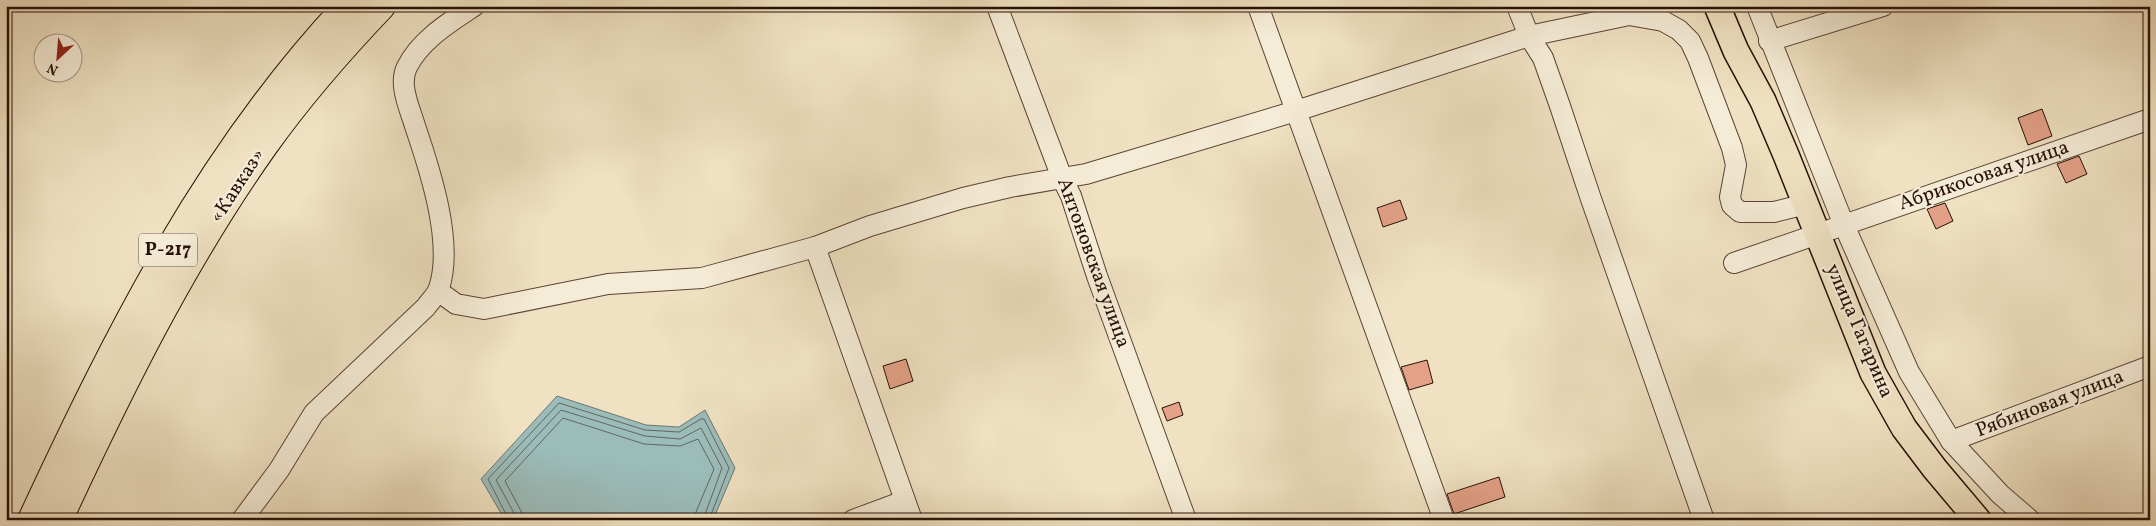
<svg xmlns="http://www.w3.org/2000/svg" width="2156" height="526" font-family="Vollkorn,serif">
  <rect width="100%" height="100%" fill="#efe1c1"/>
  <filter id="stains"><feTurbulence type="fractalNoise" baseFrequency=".004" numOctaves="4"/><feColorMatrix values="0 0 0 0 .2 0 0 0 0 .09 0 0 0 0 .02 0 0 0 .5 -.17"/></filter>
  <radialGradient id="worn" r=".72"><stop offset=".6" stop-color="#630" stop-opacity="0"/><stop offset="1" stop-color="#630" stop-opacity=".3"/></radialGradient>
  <!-- water -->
  <path fill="#9bbcb9" stroke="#6d7772" d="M 557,396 L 646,425 L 679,427 L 705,410 L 735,468 L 713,520 L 505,520 L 481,479 Z"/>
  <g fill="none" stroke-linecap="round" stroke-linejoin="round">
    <!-- shore -->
    <g stroke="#626660" stroke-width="1">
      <path d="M 509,520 L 488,479 L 559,403 L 645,430 L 679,432 L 701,419 L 704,419 L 729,468 L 709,520"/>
      <path d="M 515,520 L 514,513 L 496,480 L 561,410 L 645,436 L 680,439 L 701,428 L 722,468 L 703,520"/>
      <path d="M 523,520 L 521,511 L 505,481 L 563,418 L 644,444 L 680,446 L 698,439 L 714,469 L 696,512 L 695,520"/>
    </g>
  </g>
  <!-- building -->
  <g fill="#e3a187" stroke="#281007">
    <path d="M 2042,109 L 2052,136 L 2028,145 L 2018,118 Z"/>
    <path d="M 2079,156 L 2087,174 L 2066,183 L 2057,164 Z"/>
    <path d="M 1400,200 L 1407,219 L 1383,227 L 1377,208 Z"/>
    <path d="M 1945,203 L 1953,221 L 1936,229 L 1927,209 Z"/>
    <path d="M 906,359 L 913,381 L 890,389 L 883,366 Z"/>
    <path d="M 1427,360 L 1433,383 L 1409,390 L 1401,367 Z"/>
    <path d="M 1179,402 L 1183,415 L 1167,421 L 1162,408 Z"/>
    <path d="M 1499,477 L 1505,497 L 1454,514 L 1447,494 Z"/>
  </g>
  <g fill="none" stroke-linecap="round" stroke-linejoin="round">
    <defs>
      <g id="minor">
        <path d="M 997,6 L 1062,178 L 1071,196 L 1097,276 L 1186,520"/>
        <path d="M 1258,6 L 1444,520"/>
        <path d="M 1517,6 L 1529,36 L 1543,58 L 1560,106 L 1591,199 L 1704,520"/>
        <path d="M 1757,6 L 1844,225 L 1909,372 L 1951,441 L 2000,494 L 2030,520"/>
        <path d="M 1769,41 L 1883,6"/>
        <path d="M 815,247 L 912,520"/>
        <path d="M 1734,263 L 2150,119"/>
        <path d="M 438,291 L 456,304 L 484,309 L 608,284 L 702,278 L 815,247 L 870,226 L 963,198 L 1010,187 L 1086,174 L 1296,111 L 1529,36 L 1629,15 L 1663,21 L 1679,30 L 1690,41 L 1698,58 L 1732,148 L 1736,165 L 1730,197 L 1732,205 L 1740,212 L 1774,212 L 1806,204"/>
        <path d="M 1951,441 L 2150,366"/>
        <path d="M 242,520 L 279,470 L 314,413 L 426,307 C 430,301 437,295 439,288 C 454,243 430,170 415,126 C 410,109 398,84 407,67 C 420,40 450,22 474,6"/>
        <path d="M 853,520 L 904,501"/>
      </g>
      <path id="major" d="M 1717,6 L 1736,51 L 1763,101 L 1786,155 L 1873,373 L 1904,428 L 1935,469 L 1978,520"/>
      <g id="highway">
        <path d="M 32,520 C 118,335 207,156 348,6"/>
        <path d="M 58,520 C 118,391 181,262 264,145 C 299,96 339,50 381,6"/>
      </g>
    </defs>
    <!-- minor casing -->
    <use href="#minor" stroke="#5a4436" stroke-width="22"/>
    <!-- major casing -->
    <use href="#major" stroke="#281007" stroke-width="28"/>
    <!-- highway casing -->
    <use href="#highway" stroke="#281007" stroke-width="30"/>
    <!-- minor -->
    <use href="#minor" stroke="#f5ecd7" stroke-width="20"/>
    <!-- major -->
    <use href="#major" stroke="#efe1c1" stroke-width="25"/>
    <!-- highway -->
    <use href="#highway" stroke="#efe1c1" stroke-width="28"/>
  </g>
  <g text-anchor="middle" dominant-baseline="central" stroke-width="4.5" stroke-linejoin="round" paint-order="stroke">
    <!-- shield labels -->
    <rect fill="#f5ecd7" stroke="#665245" stroke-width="1" x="139" y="233.5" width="58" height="33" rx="4"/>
    <g font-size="19" font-weight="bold" fill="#281007">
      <text x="168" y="250">Р-217</text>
    </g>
    <!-- street labels -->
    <g font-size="20" fill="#281007" stroke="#f5ecd7">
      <text transform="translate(1984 176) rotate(-19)">Абрикосовая улица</text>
      <text transform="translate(238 186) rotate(-57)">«Кавказ»</text>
      <text transform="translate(1093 263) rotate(70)">Антоновская улица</text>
      <text transform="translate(1859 331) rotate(67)">улица Гагарина</text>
      <text transform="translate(2050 404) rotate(-21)">Рябиновая улица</text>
    </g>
  </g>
  <!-- margin -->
  <rect width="2156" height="526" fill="none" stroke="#efe1c1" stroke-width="25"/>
  <rect x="8" y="8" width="2141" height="511" fill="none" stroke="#281007" stroke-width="2.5"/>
  <rect x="12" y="12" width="2131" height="501" fill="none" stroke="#281007"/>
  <!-- north arrow -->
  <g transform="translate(58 58) rotate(206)"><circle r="24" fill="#f5ecd7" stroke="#a39484"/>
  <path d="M0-4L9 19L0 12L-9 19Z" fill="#8f2418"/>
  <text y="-8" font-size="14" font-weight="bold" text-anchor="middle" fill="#281007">N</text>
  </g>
  <rect width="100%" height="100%" filter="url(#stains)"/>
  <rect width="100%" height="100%" fill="url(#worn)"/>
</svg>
